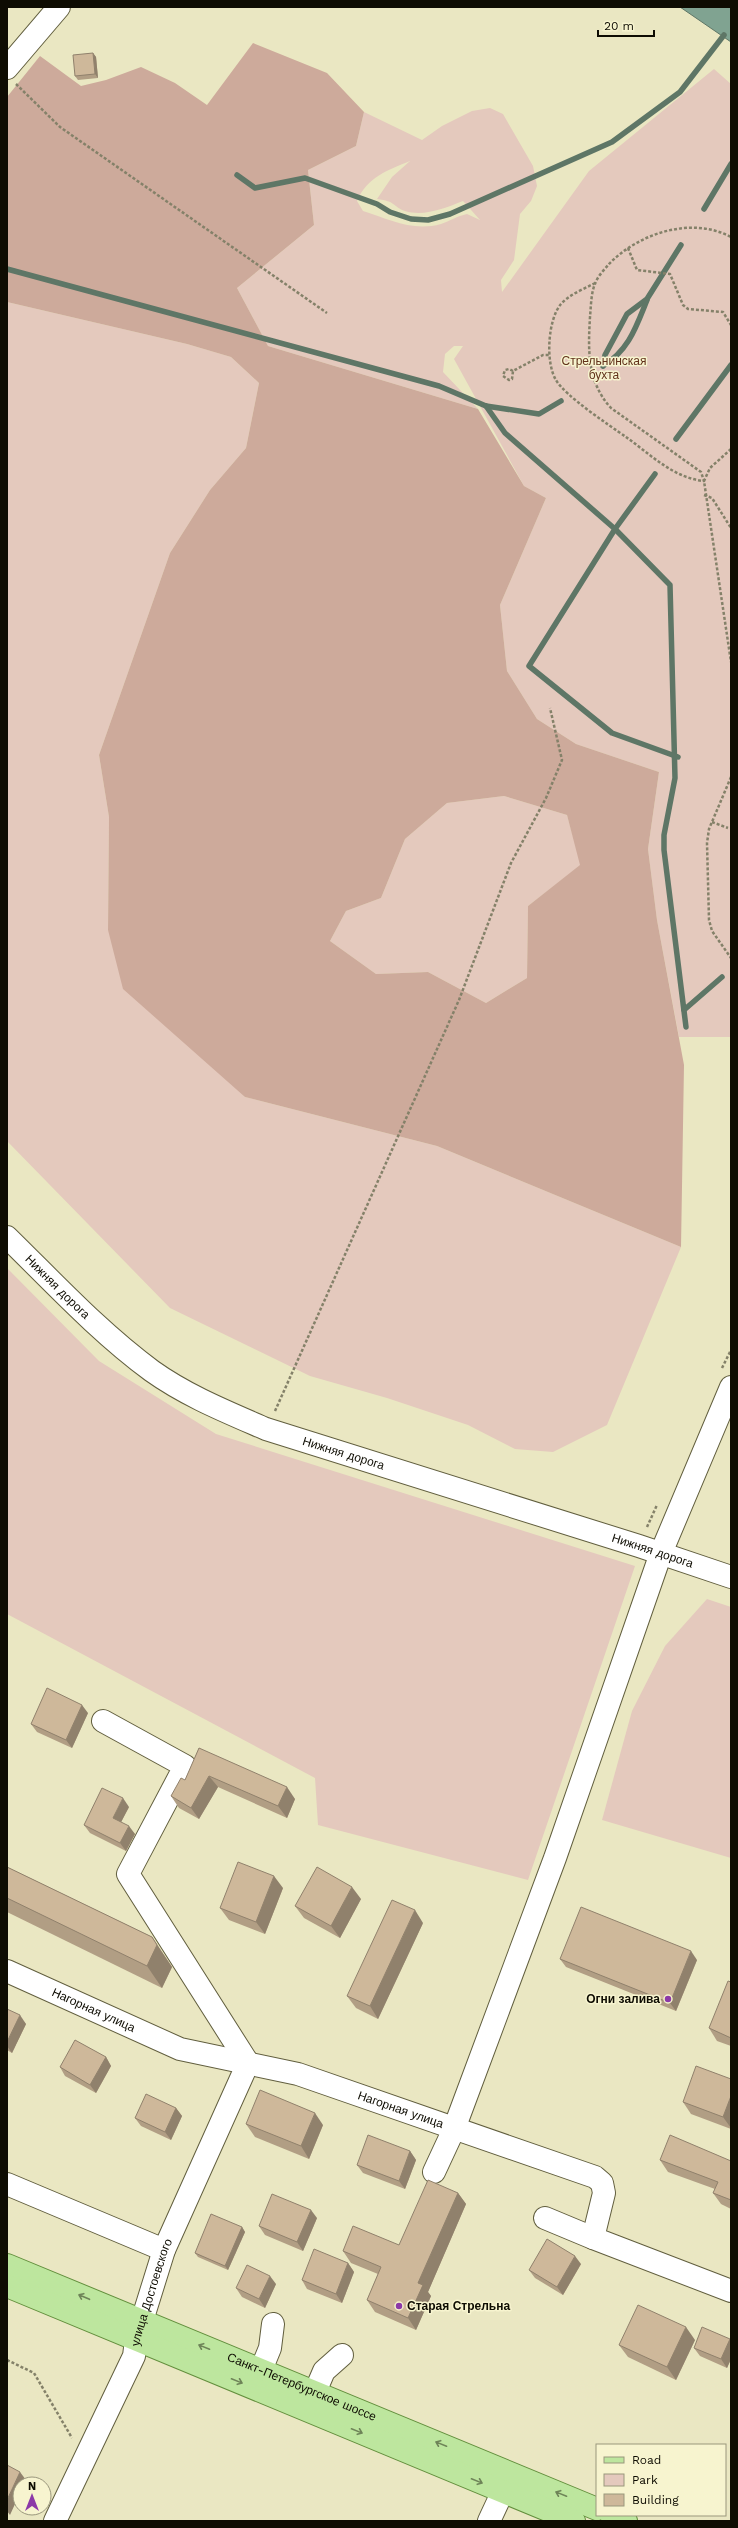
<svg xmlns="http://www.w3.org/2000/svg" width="738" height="2528" font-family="'Work Sans',sans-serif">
  <rect width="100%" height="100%" fill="#eae7c2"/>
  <!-- green -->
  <g fill="#e4c9bd" fill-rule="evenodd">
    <path d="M 714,69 L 731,84 L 731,1037 L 679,1037 L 657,920 L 648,849 L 659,772 L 576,744 L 537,719 L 507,671 L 500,605 L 546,498 L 524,486 L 454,359 L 463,346 L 454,346 L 445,354 L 443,372 L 478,409 L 268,346 L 237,288 L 314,225 L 308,170 L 356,146 L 364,112 L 422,140 L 442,126 L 472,111 L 490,108 L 503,114 L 533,166 L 537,186 L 531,201 L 520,214 L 514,260 L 501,280 L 502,292 L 589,171 ZM 410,161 L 392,177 L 377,199 C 396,201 393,207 405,211 C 424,217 445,208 463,201 L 480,220 L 467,214 C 457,216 450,221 441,224 C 412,232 389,219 363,211 L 357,201 C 367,177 388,170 410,161 Z"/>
    <path d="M 7,302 L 187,344 L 231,357 L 259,383 L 246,448 L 210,490 L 170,553 L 99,755 L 109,817 L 108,930 L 245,1097 L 437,1146 L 681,1247 L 607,1425 L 553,1452 L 515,1449 L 468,1425 L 387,1398 L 310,1376 L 170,1308 L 7,1141 Z"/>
    <path d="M 504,796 L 567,815 L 581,865 L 528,906 L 527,978 L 486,1003 L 428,972 L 376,974 L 330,941 L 346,911 L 381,898 L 405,839 L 447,803 Z"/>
    <path d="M 7,1268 L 99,1361 L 216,1434 L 635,1566 L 528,1880 L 318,1825 L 315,1778 L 7,1614 Z"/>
    <path d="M 707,1599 L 731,1607 L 731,1858 L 602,1820 L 632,1711 L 665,1646 Z"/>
  </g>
  <!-- forest -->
  <path fill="#cdaa9b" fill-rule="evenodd" d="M 253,43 L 327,73 L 364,112 L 356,146 L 308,170 L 314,225 L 237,288 L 268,346 L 478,409 L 524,486 L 546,498 L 500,605 L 507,671 L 537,719 L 576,744 L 659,772 L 648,849 L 657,920 L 684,1065 L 681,1247 L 437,1146 L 245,1097 L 123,989 L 108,930 L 109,817 L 99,755 L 170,553 L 210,490 L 246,448 L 259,383 L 231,357 L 187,344 L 7,302 L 7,97 L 40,56 L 81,86 L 106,80 L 141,67 L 175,83 L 207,105 ZM 504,796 L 567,815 L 580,865 L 528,906 L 527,978 L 486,1003 L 428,972 L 376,974 L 330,941 L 346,911 L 381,898 L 405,839 L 447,803 Z"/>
  <!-- water -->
  <path fill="#80a391" stroke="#5e7666" d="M 680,7 L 731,7 L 731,42 Z"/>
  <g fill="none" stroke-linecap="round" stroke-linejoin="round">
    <!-- stream -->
    <g stroke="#5e7666" stroke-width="5.5">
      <path d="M 237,175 L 255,188 L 305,178 L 377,204 L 390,212 L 411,219 L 428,220 L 450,214 L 612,142 L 680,92 L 724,35"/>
      <path d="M 704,209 L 731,164"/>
      <path d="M 7,269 L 439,386 L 486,406 L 539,414 L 561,401"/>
      <path d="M 603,366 L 605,355 L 627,314 L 647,299 L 681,245"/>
      <path d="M 603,366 C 629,350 636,327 647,300"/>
      <path d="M 486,406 L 505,433 L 615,529 L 670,585 L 675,778 L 664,835 L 664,850 L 686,1027"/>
      <path d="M 676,439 L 731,365"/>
      <path d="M 655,474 L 615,529 L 529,666 L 612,733 L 678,757"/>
      <path d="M 684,1010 L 722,977"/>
    </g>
    <defs>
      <g id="minor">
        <path d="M 7,68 L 59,7"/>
        <path id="s1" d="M 7,1237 C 54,1283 99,1332 152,1371 C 187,1396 227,1412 266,1429 L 639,1546 L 731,1577"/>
        <path d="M 103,1721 L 185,1766 L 128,1874 L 248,2063"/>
        <path id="s2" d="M 7,1971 L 180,2049 L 298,2074 L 595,2177 L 602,2183 L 604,2193 L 593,2238 L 731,2291"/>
        <path d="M 434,2172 L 454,2129 L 555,1858 L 661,1553 L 731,1387"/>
        <path d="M 7,2184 L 164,2250"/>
        <path d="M 545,2218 L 593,2238"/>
        <path d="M 261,2370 L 270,2348 L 273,2324"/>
        <path d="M 315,2392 L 324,2371 L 342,2355"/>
        <path id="s3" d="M 55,2521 L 134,2356 L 136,2340 L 164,2250 L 248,2063"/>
        <path d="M 489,2521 L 503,2491"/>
      </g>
      <g id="major">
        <path id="s4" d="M 7,2265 L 597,2509"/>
        <path d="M 7,2286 L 574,2521"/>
        <path d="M 611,2515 L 626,2521"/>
      </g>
    </defs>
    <!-- minor casing -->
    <use href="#minor" stroke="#615e3e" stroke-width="24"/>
    <!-- major casing -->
    <use href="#major" stroke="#638f3d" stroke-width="24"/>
    <!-- path -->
    <g stroke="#848169" stroke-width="2.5" stroke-dasharray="3 2" stroke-linecap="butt">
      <path d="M 16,84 L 60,127 L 327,313"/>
      <path d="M 628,248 L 637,270 L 670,274 L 683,305 L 688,309 L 723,312 L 731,325"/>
      <path d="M 595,283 C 584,289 570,294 561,304 C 548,319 545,362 556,380 C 565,396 609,425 626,437 C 650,454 673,478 704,481 L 701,472 L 611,408 C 587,382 588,350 590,317 C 591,306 591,293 595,284 C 597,277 604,270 609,264 C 639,233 692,216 731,237"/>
      <path d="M 513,371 L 509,369 L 505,370 L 503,376 L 509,380 L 512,379 L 513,371 L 543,355 L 549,355"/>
      <path d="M 731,449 L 710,468 L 704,481 L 731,662"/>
      <path d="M 704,495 L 712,498 L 731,528"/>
      <path d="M 731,777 L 709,829 L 707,843 L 709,920 L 712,931 L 731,958"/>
      <path d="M 712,822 L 728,828"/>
      <path d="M 722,1368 L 731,1350"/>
      <path d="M 275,1411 L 459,1000 L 511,863 L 546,798 L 562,760 L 550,708"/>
      <path d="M 647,1527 L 657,1505"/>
      <path d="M 7,2360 L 34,2373 L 72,2438"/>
    </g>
    <!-- minor -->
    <use href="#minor" stroke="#fff" stroke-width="22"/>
    <!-- major -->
    <use href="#major" stroke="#bde69e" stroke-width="22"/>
  </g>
  <!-- wall -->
  <g fill="#b19e84">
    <path d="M 93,53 L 96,57 L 98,78 L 78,80 L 75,76 Z"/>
    <path d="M 88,1713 L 72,1748 L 37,1732 L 31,1724 Z"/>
    <path d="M 199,1748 L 295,1799 L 287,1818 L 218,1787 L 199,1819 L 179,1808 L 171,1796 L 185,1780 Z"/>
    <path d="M 129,1807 L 121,1822 L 135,1834 L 126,1851 L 90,1833 L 84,1825 Z"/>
    <path d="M 7,1867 L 152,1937 L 172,1967 L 162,1988 L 7,1912 Z"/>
    <path d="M 283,1888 L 265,1934 L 229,1920 L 220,1908 Z"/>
    <path d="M 361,1899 L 340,1938 L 304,1918 L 295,1906 Z"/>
    <path d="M 423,1923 L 378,2019 L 356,2008 L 347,1996 Z"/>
    <path d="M 560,1959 L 697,1960 L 676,2011 L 566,1967 Z"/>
    <path d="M 731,1982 L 731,2046 L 717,2041 L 709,2028 Z"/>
    <path d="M 7,2009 L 26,2024 L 12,2053 L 7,2050 Z"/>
    <path d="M 106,2057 L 111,2066 L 96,2093 L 65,2076 L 60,2067 Z"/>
    <path d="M 731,2079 L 731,2129 L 691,2114 L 683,2102 Z"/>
    <path d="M 176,2108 L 182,2116 L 171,2140 L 141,2126 L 135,2118 Z"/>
    <path d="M 246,2124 L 323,2125 L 309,2159 L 255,2137 Z"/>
    <path d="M 410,2151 L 416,2160 L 405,2189 L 363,2173 L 357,2165 Z"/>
    <path d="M 660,2160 L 731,2161 L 731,2209 L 721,2204 L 713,2193 L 715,2189 L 668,2172 Z"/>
    <path d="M 458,2193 L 466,2204 L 428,2292 L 431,2296 L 416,2330 L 375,2312 L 367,2300 L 378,2274 L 351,2263 L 343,2251 L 399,2245 Z"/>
    <path d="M 317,2218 L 303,2251 L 265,2235 L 259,2226 Z"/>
    <path d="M 242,2227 L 245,2232 L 228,2270 L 198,2257 L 195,2253 Z"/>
    <path d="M 348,2263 L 354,2272 L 342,2303 L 307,2289 L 302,2280 Z"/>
    <path d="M 581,2264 L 563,2295 L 535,2278 L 529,2270 Z"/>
    <path d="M 276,2284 L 265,2308 L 242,2297 L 236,2288 Z"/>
    <path d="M 695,2340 L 676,2380 L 628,2357 L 619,2345 Z"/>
    <path d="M 731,2340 L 731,2359 L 727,2368 L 700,2356 L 694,2348 Z"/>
  </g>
  <!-- shaded-wall -->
  <g fill="#90816c">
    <path d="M 93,53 L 96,57 L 98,78 L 95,74 Z"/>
    <path d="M 82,1705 L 88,1713 L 72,1748 L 66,1740 Z"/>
    <path d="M 209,1776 L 218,1787 L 199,1819 L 191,1808 Z"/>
    <path d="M 287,1787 L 295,1799 L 287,1818 L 278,1806 Z"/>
    <path d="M 123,1798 L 129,1807 L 119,1826 L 113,1818 Z"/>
    <path d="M 129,1826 L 135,1834 L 126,1851 L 120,1843 Z"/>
    <path d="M 274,1876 L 283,1888 L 265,1934 L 256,1922 Z"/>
    <path d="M 352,1887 L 361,1899 L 340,1938 L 331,1926 Z"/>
    <path d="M 415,1910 L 423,1923 L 378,2019 L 370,2006 Z"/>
    <path d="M 152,1937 L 172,1967 L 162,1988 L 147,1966 Z"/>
    <path d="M 691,1951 L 697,1960 L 676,2011 L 670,2003 Z"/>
    <path d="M 20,2015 L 26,2024 L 12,2053 L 7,2046 L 7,2042 Z"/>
    <path d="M 106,2057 L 111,2066 L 96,2093 L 90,2085 Z"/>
    <path d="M 731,2096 L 731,2128 L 723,2117 Z"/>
    <path d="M 176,2108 L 182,2116 L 171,2140 L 165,2132 Z"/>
    <path d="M 315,2113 L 323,2125 L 309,2159 L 301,2146 Z"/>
    <path d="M 410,2151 L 416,2160 L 405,2189 L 399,2181 Z"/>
    <path d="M 458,2193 L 466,2204 L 428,2292 L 431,2296 L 416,2330 L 408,2318 L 418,2283 Z"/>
    <path d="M 311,2210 L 317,2218 L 303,2251 L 297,2242 Z"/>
    <path d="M 242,2227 L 245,2232 L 228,2270 L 225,2266 Z"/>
    <path d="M 575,2256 L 581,2264 L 563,2295 L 557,2287 Z"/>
    <path d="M 348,2263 L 354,2272 L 342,2303 L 336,2294 Z"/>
    <path d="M 270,2276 L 276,2284 L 265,2308 L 259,2299 Z"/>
    <path d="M 686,2327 L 695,2340 L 676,2380 L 667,2367 Z"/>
    <path d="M 730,2339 L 731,2340 L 731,2359 L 727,2368 L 721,2359 Z"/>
    <path d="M 20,2472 L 26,2480 L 25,2484 L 20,2484 L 20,2493 L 10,2515 L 7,2511 L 7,2500 Z"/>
  </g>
  <!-- building -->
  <g fill="#ceb89a" stroke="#90816c">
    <path d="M 93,53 L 95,74 L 75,76 L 73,55 Z"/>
    <path d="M 47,1688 L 82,1705 L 66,1740 L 31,1724 Z"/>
    <path d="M 199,1748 L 287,1787 L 278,1806 L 209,1776 L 191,1808 L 171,1796 L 181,1778 L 185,1780 Z"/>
    <path d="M 102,1788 L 123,1798 L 113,1818 L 129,1826 L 120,1843 L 84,1825 Z"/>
    <path d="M 238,1862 L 274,1876 L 256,1922 L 220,1908 Z"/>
    <path d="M 7,1867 L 152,1937 L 157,1945 L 147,1966 L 7,1898 Z"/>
    <path d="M 317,1867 L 352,1887 L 331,1926 L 295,1906 Z"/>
    <path d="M 392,1900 L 415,1910 L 370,2006 L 347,1996 Z"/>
    <path d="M 581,1907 L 691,1951 L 670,2003 L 560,1959 Z"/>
    <path d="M 728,1981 L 731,1982 L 731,2038 L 709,2028 Z"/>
    <path d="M 7,2009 L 20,2015 L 7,2042 Z"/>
    <path d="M 75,2040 L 106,2057 L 90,2085 L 60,2067 Z"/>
    <path d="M 696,2066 L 731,2079 L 731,2096 L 723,2117 L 683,2102 Z"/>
    <path d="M 260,2090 L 315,2113 L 301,2146 L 246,2124 Z"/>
    <path d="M 146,2094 L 176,2108 L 165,2132 L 135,2118 Z"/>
    <path d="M 368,2135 L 410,2151 L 399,2181 L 357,2165 Z"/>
    <path d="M 670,2135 L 731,2161 L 731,2200 L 713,2193 L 718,2182 L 660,2160 Z"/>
    <path d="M 428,2180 L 458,2193 L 418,2283 L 423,2285 L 408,2318 L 367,2300 L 381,2267 L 343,2251 L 353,2226 L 399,2245 Z"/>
    <path d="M 272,2194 L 311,2210 L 297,2242 L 259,2226 Z"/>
    <path d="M 211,2214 L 242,2227 L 225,2266 L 195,2253 Z"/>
    <path d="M 547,2239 L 575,2256 L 557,2287 L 529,2270 Z"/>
    <path d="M 314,2249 L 348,2263 L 336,2294 L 302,2280 Z"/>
    <path d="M 247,2265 L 270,2276 L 259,2299 L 236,2288 Z"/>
    <path d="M 638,2305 L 686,2327 L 667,2367 L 619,2345 Z"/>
    <path d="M 702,2327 L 730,2339 L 721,2359 L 694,2348 Z"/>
    <path d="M 7,2465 L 20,2472 L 7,2500 Z"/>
  </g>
  <!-- one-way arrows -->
  <defs><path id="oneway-shaft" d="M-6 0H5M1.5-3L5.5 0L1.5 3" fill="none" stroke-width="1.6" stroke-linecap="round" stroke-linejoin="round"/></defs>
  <g stroke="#6e8458">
    <use href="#oneway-shaft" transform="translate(84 2297) rotate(-157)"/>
    <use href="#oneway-shaft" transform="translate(204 2347) rotate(-158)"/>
    <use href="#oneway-shaft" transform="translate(237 2381) rotate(22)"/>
    <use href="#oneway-shaft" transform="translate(357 2431) rotate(22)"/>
    <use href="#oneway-shaft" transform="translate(441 2444) rotate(-158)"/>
    <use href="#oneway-shaft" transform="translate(477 2481) rotate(22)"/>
    <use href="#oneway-shaft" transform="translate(561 2494) rotate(-158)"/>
  </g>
  <!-- markers -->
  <g fill="#8c39a8" stroke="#f7f4cf" stroke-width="1.5">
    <circle cx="668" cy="1999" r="4"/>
    <circle cx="399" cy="2306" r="4"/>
  </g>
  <g text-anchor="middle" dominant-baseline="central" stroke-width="3" stroke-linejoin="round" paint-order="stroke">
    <!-- park labels -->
    <g font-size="12" fill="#62321b" stroke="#f7f4cf">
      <text x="604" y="361">Стрельнинская<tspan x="604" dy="14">бухта</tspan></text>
    </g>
    <!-- street labels -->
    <g font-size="12" fill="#0e0c02" stroke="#f7f4cf">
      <text stroke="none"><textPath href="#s1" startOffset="71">Нижняя дорога</textPath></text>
      <text stroke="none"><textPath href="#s1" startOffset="407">Нижняя дорога</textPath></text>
      <text stroke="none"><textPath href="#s1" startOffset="731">Нижняя дорога</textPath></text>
      <text stroke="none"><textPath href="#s2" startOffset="95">Нагорная улица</textPath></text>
      <text stroke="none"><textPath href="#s2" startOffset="419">Нагорная улица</textPath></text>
      <text stroke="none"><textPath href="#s3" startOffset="249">улица Достоевского</textPath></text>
      <text stroke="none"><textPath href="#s4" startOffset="319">Санкт-Петербургское шоссе</textPath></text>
    </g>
    <!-- poi labels -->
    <g font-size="12" font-weight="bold" fill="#0e0c02" stroke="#f7f4cf" text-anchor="end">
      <text x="660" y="1999">Огни залива</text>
      <text x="407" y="2306" text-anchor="start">Старая Стрельна</text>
    </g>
  </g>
  <!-- border -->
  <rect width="738" height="2528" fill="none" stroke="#0e0c02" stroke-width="16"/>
  <!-- legend -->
  <rect x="596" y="2444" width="130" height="72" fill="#f7f4cf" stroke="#9a977d"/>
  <rect x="604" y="2457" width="20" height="6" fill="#bde69e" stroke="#9a977d"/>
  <text x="632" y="2464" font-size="12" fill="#0e0c02">Road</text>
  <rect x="604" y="2474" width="20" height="12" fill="#e4c9bd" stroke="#9a977d"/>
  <text x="632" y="2484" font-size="12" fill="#0e0c02">Park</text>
  <rect x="604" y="2494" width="20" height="12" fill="#ceb89a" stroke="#9a977d"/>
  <text x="632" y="2504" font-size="12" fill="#0e0c02">Building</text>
  <!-- north arrow -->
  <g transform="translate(32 2496)"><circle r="19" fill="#f7f4cf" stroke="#9a977d"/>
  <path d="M0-3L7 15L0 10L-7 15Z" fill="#8c39a8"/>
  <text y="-6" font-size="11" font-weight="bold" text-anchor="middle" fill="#0e0c02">N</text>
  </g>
  <!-- scale -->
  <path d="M598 30v6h56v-6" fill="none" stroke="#0e0c02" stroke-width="2"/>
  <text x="604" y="30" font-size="12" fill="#0e0c02" stroke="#f7f4cf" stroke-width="3" paint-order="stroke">20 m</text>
</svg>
